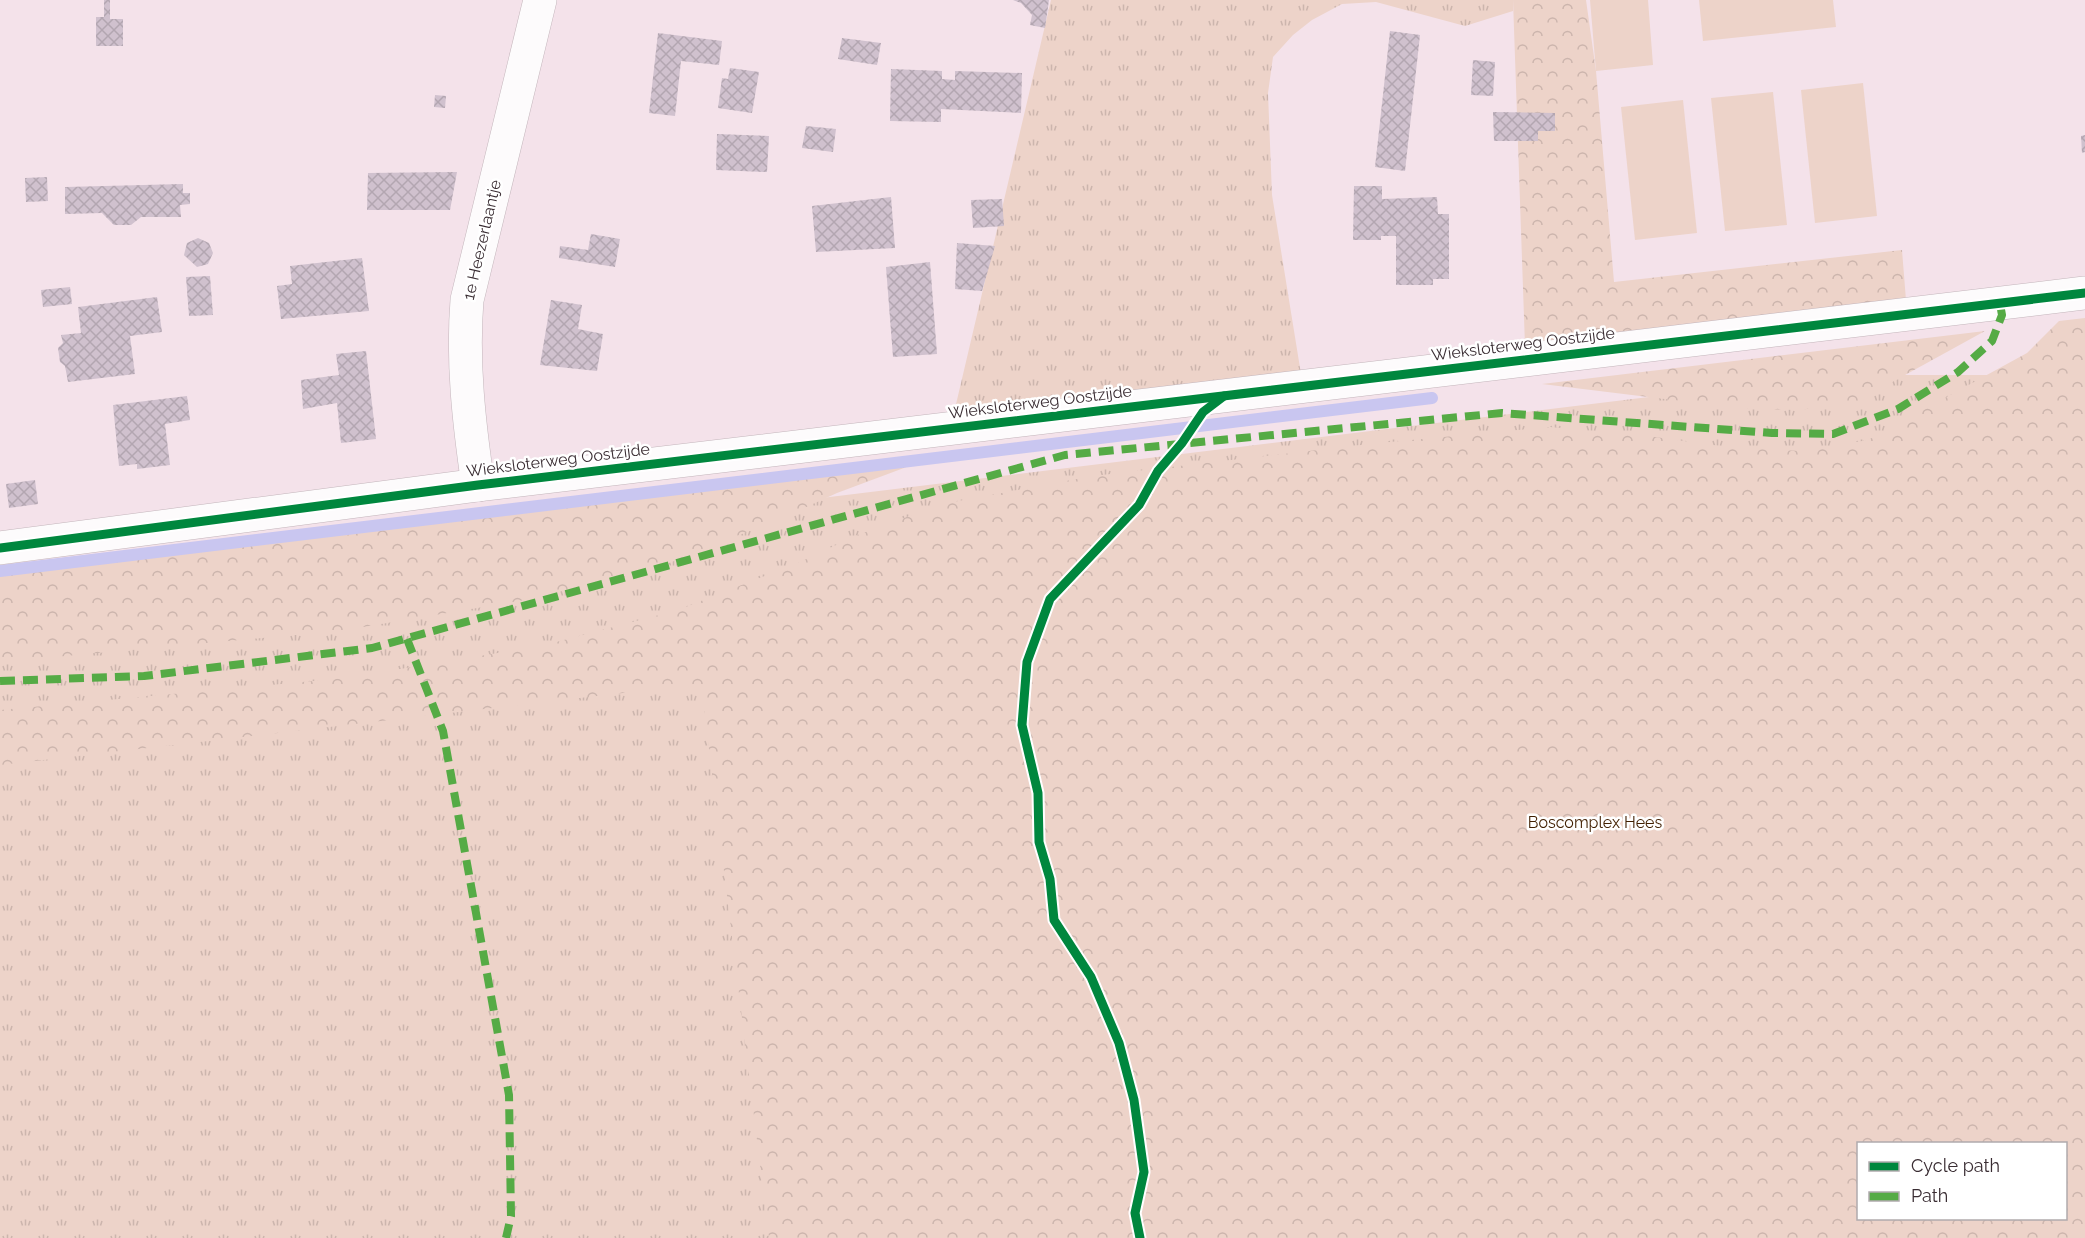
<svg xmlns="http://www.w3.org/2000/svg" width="2085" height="1238" font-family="Raleway,sans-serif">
  <defs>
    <pattern id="grass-tufts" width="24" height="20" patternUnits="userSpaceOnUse" patternTransform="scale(1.5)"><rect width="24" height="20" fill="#edd3c9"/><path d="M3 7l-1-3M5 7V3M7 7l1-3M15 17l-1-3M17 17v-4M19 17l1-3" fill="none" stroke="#ccb5ad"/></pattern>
    <pattern id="forest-crowns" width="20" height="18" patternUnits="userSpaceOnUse" patternTransform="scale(1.5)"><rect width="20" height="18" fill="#edd3c9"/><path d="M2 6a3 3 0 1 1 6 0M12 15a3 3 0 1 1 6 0" fill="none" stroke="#ccb5ad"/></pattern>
    <pattern id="building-cross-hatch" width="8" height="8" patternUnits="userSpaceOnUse" patternTransform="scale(1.5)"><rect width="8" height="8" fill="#d0c1ce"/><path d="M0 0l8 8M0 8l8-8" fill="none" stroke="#b3a6b1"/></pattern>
  </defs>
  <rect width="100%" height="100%" fill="#f4e2ea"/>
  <!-- grass -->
  <g fill="url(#grass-tufts)" fill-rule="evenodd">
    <path d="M 1051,0 L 1513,0 L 1513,11 L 1465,26 L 1376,2 L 1342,4 L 1312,20 L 1293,35 L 1273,57 L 1268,93 L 1272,195 L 1301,374 L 953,417 Z"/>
    <path d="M 1830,375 L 2081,375 L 2085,394 L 2085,1238 L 0,1238 L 0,598 ZM 1858,1144 L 2066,1144 L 2066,1218 L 1858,1218 Z"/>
  </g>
  <!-- forest -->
  <g fill="url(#forest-crowns)" fill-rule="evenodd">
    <path d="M 1513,0 L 1586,0 L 1596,71 L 1614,282 L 1902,250 L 1906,300 L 1525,346 Z"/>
    <path d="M 2085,318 L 2085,1238 L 769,1238 L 701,684 L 0,765 L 0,710 L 345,678 L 541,646 L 678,610 L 798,563 L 855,536 L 942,504 L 1093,476 L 1379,443 L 1550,427 L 1655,437 L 1734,448 L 1802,451 L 1868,440 L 2027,353 L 2059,321 ZM 1858,1144 L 2066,1144 L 2066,1218 L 1858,1218 Z"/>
    <path d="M 1985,331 L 1856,402 L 1799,410 L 1738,408 L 1542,384 Z"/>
    <path d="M 928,459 L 837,493 L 780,519 L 664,565 L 531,599 L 339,631 L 0,662 L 0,571 Z"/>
  </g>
  <!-- pitch -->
  <g fill="#edd3c9">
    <path d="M 1590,0 L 1648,0 L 1653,65 L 1596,71 Z"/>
    <path d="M 1699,0 L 1833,0 L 1836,27 L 1703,41 Z"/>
    <path d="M 1863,83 L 1877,216 L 1815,223 L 1801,90 Z"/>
    <path d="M 1773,92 L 1787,225 L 1725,231 L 1711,98 Z"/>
    <path d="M 1683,100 L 1697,233 L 1635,240 L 1621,107 Z"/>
  </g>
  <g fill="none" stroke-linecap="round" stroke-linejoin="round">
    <!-- stream -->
    <path stroke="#c9c6f0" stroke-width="12" d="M 0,571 L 1432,398"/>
  </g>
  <!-- building -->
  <g fill="url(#building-cross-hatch)">
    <path d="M 104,0 L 110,0 L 110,19 L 123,19 L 123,46 L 96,46 L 96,17 L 104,17 Z"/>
    <path d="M 1013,0 L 1049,0 L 1045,28 L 1030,25 L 1032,15 L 1021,3 Z"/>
    <path d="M 1390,31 L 1420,35 L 1405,171 L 1375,167 Z"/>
    <path d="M 658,33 L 722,41 L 719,65 L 681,61 L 675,116 L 649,113 Z"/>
    <path d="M 842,38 L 881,43 L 877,65 L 838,59 Z"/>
    <path d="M 1473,60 L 1495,62 L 1493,96 L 1471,95 Z"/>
    <path d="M 730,68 L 759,72 L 752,113 L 718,108 L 722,78 L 728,79 Z"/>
    <path d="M 891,69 L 942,71 L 942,79 L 955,80 L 955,71 L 1022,73 L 1021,113 L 941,109 L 941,122 L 890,121 Z"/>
    <path d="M 435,95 L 446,96 L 445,108 L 434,107 Z"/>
    <path d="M 1493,112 L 1555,113 L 1555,131 L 1538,131 L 1538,141 L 1494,141 Z"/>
    <path d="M 806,126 L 836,129 L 833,152 L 802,148 Z"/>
    <path d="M 717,134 L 769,136 L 767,172 L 716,170 Z"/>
    <path d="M 2085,135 L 2085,152 L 2082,153 L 2081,136 Z"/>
    <path d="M 457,172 L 450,210 L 367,210 L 368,173 Z"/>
    <path d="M 47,177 L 48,201 L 26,202 L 25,178 Z"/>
    <path d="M 183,184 L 183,193 L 190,193 L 190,204 L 180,205 L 181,217 L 141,217 L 131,225 L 114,225 L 102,213 L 65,214 L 65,187 Z"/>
    <path d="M 1354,186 L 1382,186 L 1382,199 L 1437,197 L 1438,214 L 1449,214 L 1449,279 L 1433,279 L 1433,285 L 1396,285 L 1396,236 L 1381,236 L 1381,240 L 1353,240 Z"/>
    <path d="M 891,197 L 895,248 L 816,252 L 812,206 Z"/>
    <path d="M 1002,199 L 1004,226 L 973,228 L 971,200 Z"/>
    <path d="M 591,234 L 620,239 L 615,267 L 559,258 L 560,246 L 588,250 Z"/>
    <path d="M 198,238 L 209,243 L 213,253 L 208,264 L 197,267 L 184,255 L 187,243 Z"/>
    <path d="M 957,243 L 995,246 L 982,291 L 955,289 Z"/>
    <path d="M 362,258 L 369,311 L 281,319 L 277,286 L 292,284 L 290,266 Z"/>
    <path d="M 930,262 L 937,354 L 893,357 L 886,267 Z"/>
    <path d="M 210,276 L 213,315 L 189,316 L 186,277 Z"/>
    <path d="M 70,287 L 72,304 L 43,307 L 41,290 Z"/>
    <path d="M 157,297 L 162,332 L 130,336 L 135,374 L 68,382 L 65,366 L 60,362 L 58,348 L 63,343 L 61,335 L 81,333 L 78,307 Z"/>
    <path d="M 551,300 L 582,305 L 578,329 L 603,334 L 597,371 L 540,365 Z"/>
    <path d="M 366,351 L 376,439 L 341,443 L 337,403 L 303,409 L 301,380 L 339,375 L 336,354 Z"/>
    <path d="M 187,396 L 190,420 L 165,424 L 170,465 L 137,469 L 137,464 L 119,466 L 113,405 Z"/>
    <path d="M 35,480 L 38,504 L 9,508 L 6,484 Z"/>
  </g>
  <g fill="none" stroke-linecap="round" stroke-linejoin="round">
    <defs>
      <g id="minor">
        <path d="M 478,485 C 469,423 462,362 467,300 L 540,0"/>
        <path d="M 0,548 L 478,485 L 2085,293"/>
      </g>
    </defs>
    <!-- minor casing -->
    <use href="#minor" stroke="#c3b5bb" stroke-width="34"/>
    <!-- minor -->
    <use href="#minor" stroke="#fdfbfc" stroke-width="33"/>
    <!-- quiet -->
    <g stroke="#55ab45" stroke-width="8" stroke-dasharray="15 8" stroke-linecap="butt">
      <path d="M 407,639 L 443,731 L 509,1095 L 511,1216 L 506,1238"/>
      <path d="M 0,681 L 144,676 L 372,648 L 1065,455 L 1502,413 L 1772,433 L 1833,434 L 1898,409 L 1958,372 L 1992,341 L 2002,315 L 2000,304"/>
    </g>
    <defs>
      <g id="cycleway">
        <path d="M 0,548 L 478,485 L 2085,293"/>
        <path d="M 1140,1238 L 1135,1213 L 1144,1172 L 1134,1100 L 1119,1043 L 1091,977 L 1054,920 L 1050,879 L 1039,842 L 1038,793 L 1022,725 L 1027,662 L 1050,599 L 1139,505 L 1158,471 L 1182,443 L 1203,412 L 1224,396"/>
      </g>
    </defs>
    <!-- cycleway casing -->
    <use href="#cycleway" stroke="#fff" stroke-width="13"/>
    <!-- cycleway -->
    <use href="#cycleway" stroke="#00873e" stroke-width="9"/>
  </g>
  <g text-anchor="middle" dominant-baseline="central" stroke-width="5" stroke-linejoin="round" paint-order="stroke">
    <!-- street labels -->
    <g font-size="16" fill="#392c32" stroke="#fff">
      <text transform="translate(482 240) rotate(-77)">1e Heezerlaantje</text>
      <text transform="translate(1523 344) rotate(-7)">Wieksloterweg Oostzijde</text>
      <text transform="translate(1040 402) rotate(-7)">Wieksloterweg Oostzijde</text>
      <text transform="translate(558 460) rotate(-7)">Wieksloterweg Oostzijde</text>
    </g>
    <!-- park labels -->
    <g font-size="16" fill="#411f01" stroke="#fff">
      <text x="1595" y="822">Boscomplex Hees</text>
    </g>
  </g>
  <!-- legend -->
  <rect x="1857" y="1142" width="210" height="78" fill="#ffffff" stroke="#b0abad" stroke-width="1.5"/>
  <rect x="1869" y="1162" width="30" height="9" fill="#00873e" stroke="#b0abad" stroke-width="1.5"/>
  <text x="1911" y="1172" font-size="18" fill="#392c32">Cycle path</text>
  <rect x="1869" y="1192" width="30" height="9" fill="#55ab45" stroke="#b0abad" stroke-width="1.5"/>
  <text x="1911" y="1202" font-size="18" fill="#392c32">Path</text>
</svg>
